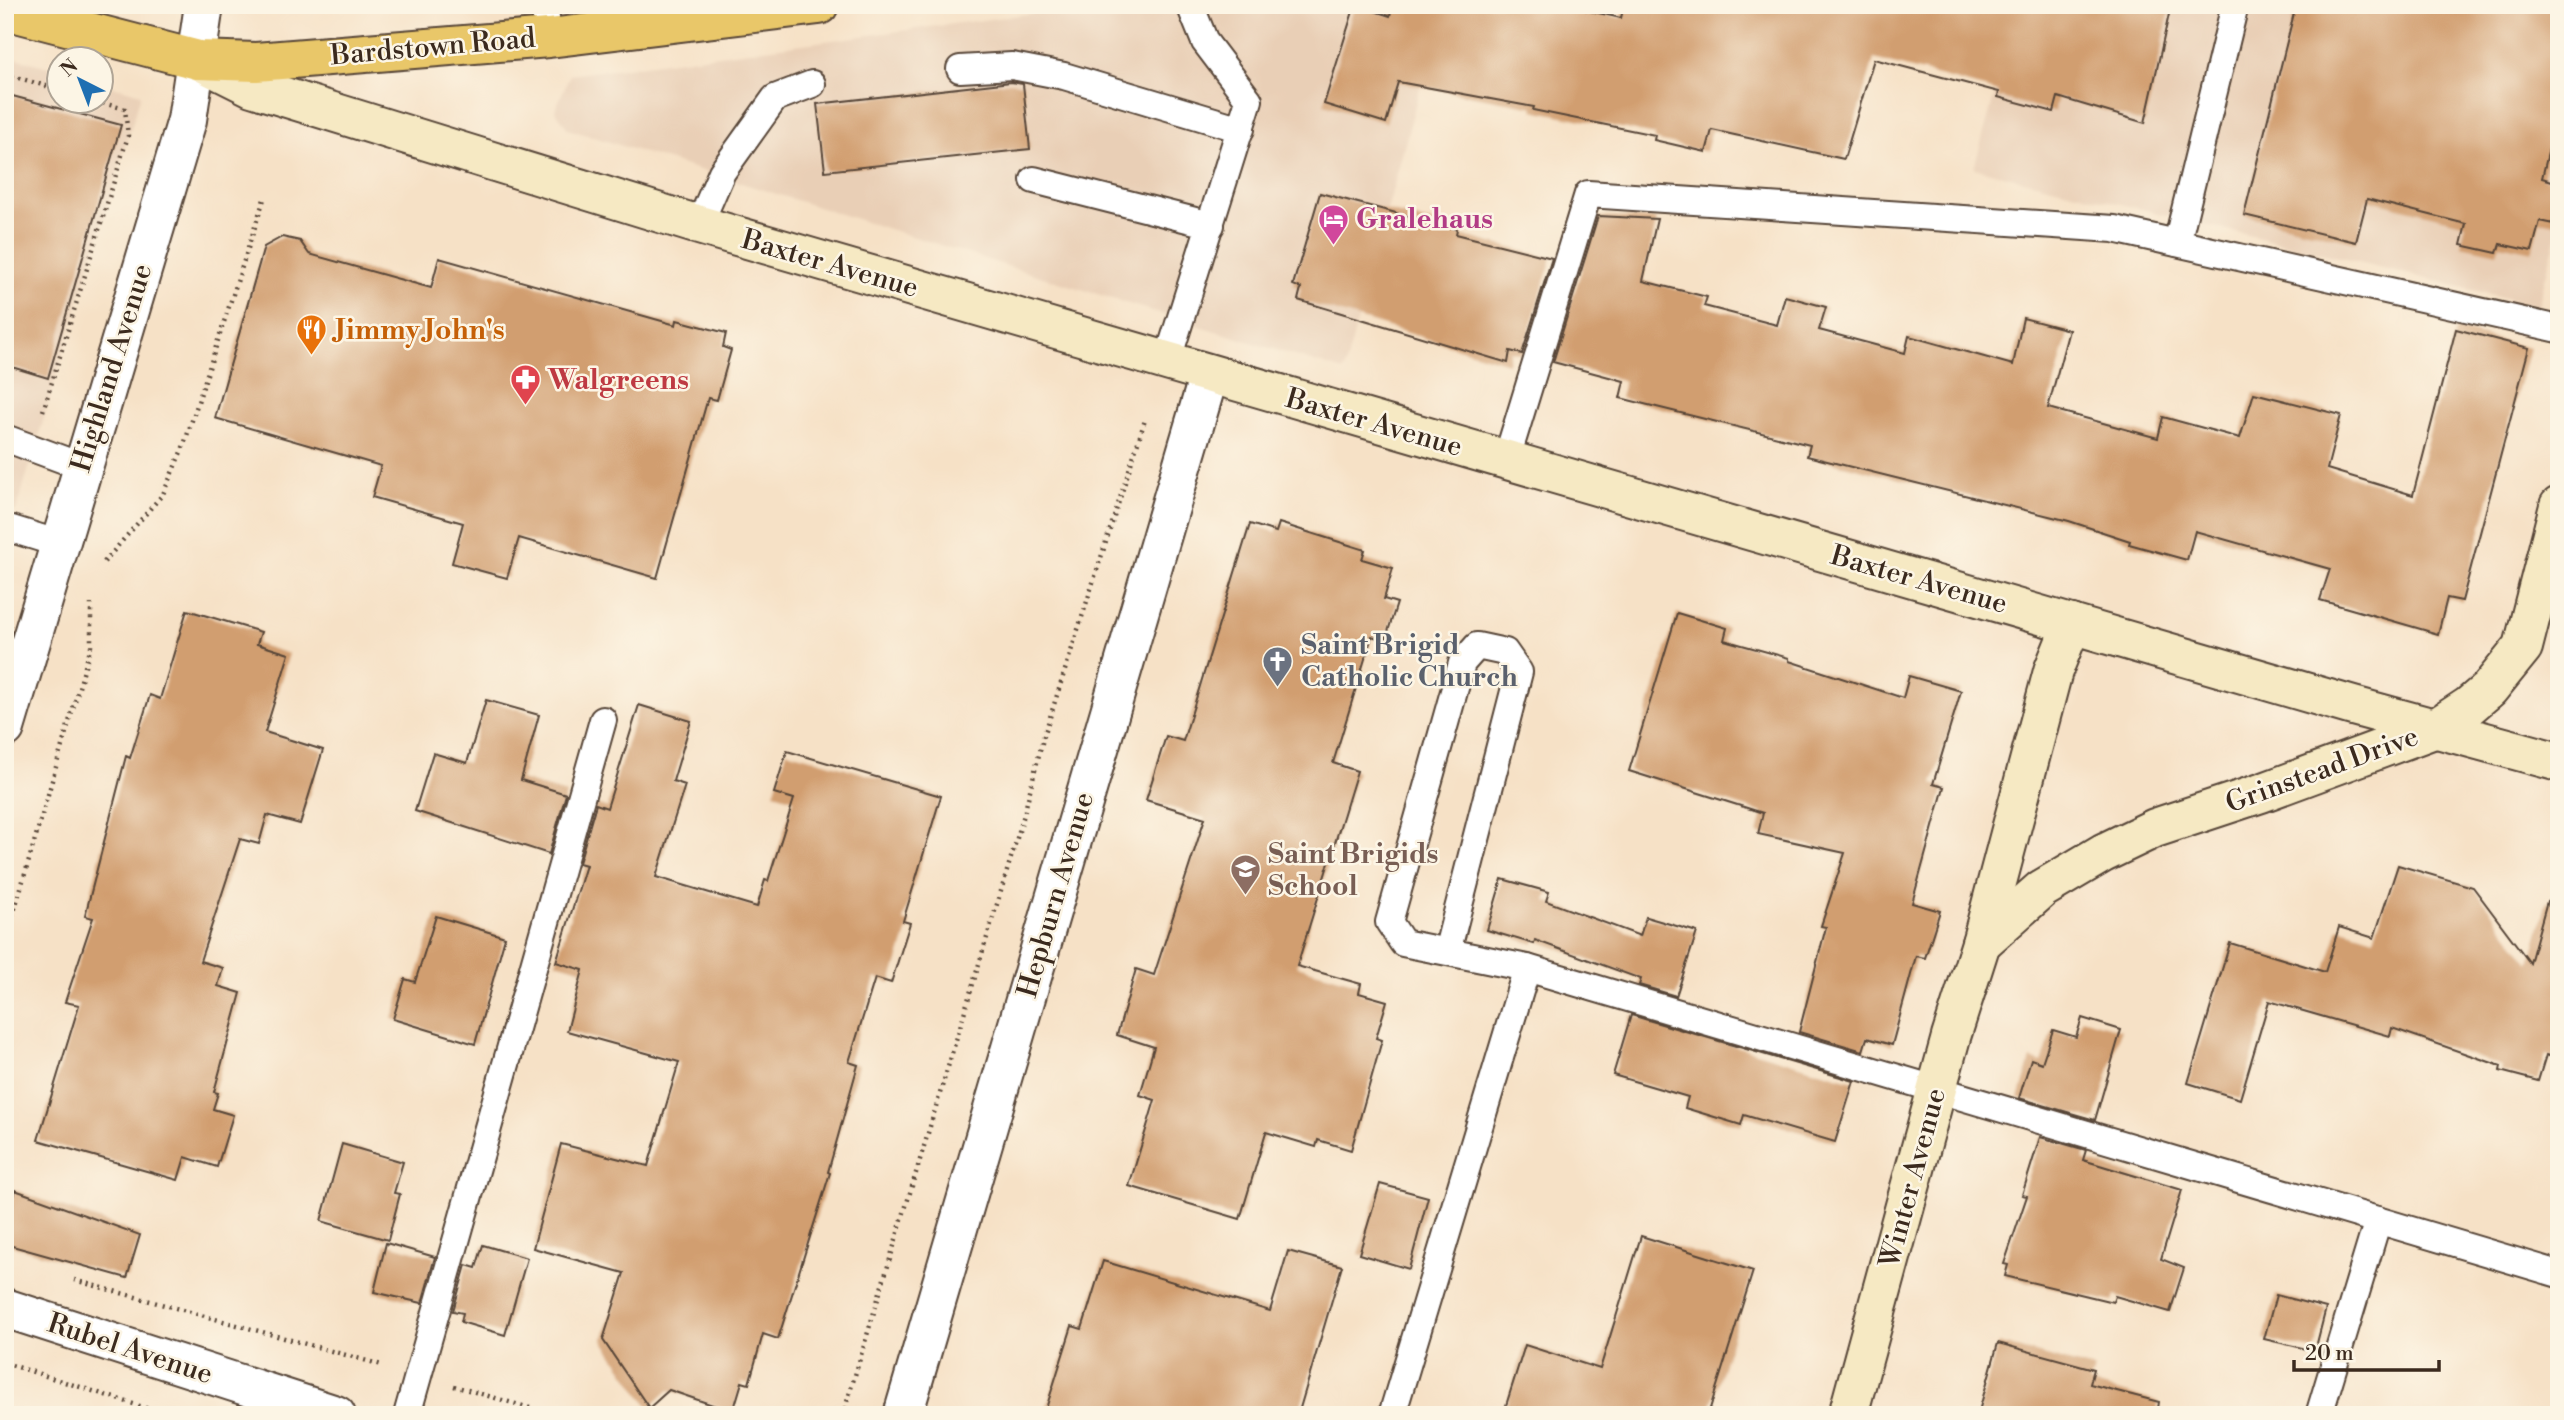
<svg xmlns="http://www.w3.org/2000/svg" width="2564" height="1420" font-family="'Libre Bodoni',serif">
  <rect width="100%" height="100%" fill="#fcf5e5"/>
  <filter id="ink" filterUnits="userSpaceOnUse"><feTurbulence type="fractalNoise" baseFrequency=".0143" numOctaves="2"/><feDisplacementMap in="SourceGraphic" scale="14" xChannelSelector="R" yChannelSelector="G"/><feConvolveMatrix kernelMatrix="1 2 1 2 8 2 1 2 1" color-interpolation-filters="sRGB"/></filter>
  <filter id="wash" filterUnits="userSpaceOnUse"><feTurbulence type="fractalNoise" baseFrequency=".00686" numOctaves="4" result="noise"/><feDisplacementMap in="SourceGraphic" scale="28" xChannelSelector="R" yChannelSelector="G"/><feGaussianBlur stdDeviation="1.57" result="paint"/><feColorMatrix in="noise" values="0 0 0 0 0 0 0 0 0 0 0 0 0 0 0 0 0 1.4 0 .05"/><feComposite in="paint" operator="in"/></filter>
  <g filter="url(#wash)">
    <rect width="100%" height="100%" fill="#f6e1c6"/>
    <!-- built -->
    <g fill="#e9cfb6">
      <path d="M 1095,5 L 1442,5 L 1344,371 L 568,129 L 555,110 L 570,75 Z"/>
      <path d="M 2020,5 L 2559,5 L 2559,226 L 2538,306 L 1974,168 Z"/>
      <path d="M 5,55 L 59,70 L 60,102 L 102,102 L 102,83 L 141,94 L 16,511 L 5,507 Z"/>
    </g>
    <g id="blocks">
      <!-- building -->
      <g fill="#d19e6f">
        <path d="M 1355,5 L 1390,16 L 1393,5 L 1563,5 L 1621,18 L 1624,5 L 2171,5 L 2145,123 L 2058,97 L 2054,112 L 1998,97 L 1999,92 L 1874,59 L 1844,159 L 1712,130 L 1706,152 L 1654,140 L 1655,135 L 1533,110 L 1534,107 L 1398,82 L 1386,123 L 1324,104 Z"/>
        <path d="M 2296,5 L 2559,5 L 2559,107 L 2542,178 L 2559,183 L 2559,225 L 2540,221 L 2532,251 L 2500,244 L 2497,253 L 2461,245 L 2466,224 L 2367,199 L 2356,242 L 2244,215 Z"/>
        <path d="M 1011,82 L 1023,84 L 1030,149 L 825,171 L 817,104 Z"/>
        <path d="M 5,94 L 121,125 L 48,378 L 5,365 Z"/>
        <path d="M 1320,193 L 1457,229 L 1456,234 L 1552,258 L 1522,354 L 1510,351 L 1508,363 L 1298,300 L 1301,288 L 1293,285 Z"/>
        <path d="M 1598,216 L 1657,219 L 1643,281 L 1707,297 L 1704,306 L 1777,325 L 1785,296 L 1826,307 L 1819,330 L 1905,353 L 1909,336 L 2013,365 L 2023,318 L 2069,330 L 2048,408 L 2158,438 L 2163,417 L 2240,438 L 2254,393 L 2341,415 L 2327,469 L 2413,495 L 2456,329 L 2529,348 L 2462,601 L 2447,598 L 2438,634 L 2320,600 L 2330,569 L 2195,531 L 2187,560 L 2129,544 L 2130,541 L 2069,521 L 1807,456 L 1810,445 L 1620,398 L 1624,381 L 1553,362 Z"/>
        <path d="M 282,237 L 300,241 L 309,254 L 431,288 L 439,258 L 676,325 L 677,320 L 726,333 L 723,347 L 731,350 L 717,400 L 708,398 L 657,578 L 519,538 L 507,578 L 452,563 L 463,523 L 372,497 L 381,466 L 215,418 L 264,247 Z"/>
        <path d="M 1279,523 L 1365,550 L 1362,559 L 1393,568 L 1384,599 L 1397,603 L 1385,641 L 1372,636 L 1333,763 L 1357,771 L 1297,966 L 1361,984 L 1359,993 L 1387,1001 L 1376,1038 L 1382,1040 L 1351,1150 L 1318,1140 L 1316,1147 L 1266,1132 L 1240,1219 L 1129,1186 L 1155,1100 L 1140,1095 L 1154,1047 L 1117,1035 L 1136,969 L 1154,975 L 1205,818 L 1146,800 L 1166,736 L 1183,741 L 1250,524 L 1276,532 Z"/>
        <path d="M 187,610 L 261,632 L 257,644 L 289,654 L 265,732 L 323,750 L 300,824 L 267,815 L 259,844 L 240,839 L 200,961 L 223,968 L 218,986 L 241,993 L 214,1092 L 218,1093 L 213,1109 L 233,1115 L 217,1167 L 185,1157 L 178,1180 L 38,1140 L 79,1005 L 65,1002 L 93,918 L 85,916 L 126,756 L 130,758 L 150,695 L 160,699 Z"/>
        <path d="M 1677,613 L 1727,628 L 1724,640 L 1789,658 L 1789,661 L 1903,698 L 1909,676 L 1961,691 L 1933,784 L 1944,787 L 1912,903 L 1940,911 L 1925,958 L 1916,956 L 1892,1045 L 1867,1038 L 1863,1051 L 1799,1032 L 1826,927 L 1821,926 L 1845,853 L 1758,834 L 1763,813 L 1629,771 Z"/>
        <path d="M 486,700 L 539,715 L 521,780 L 566,794 L 549,854 L 415,811 L 433,753 L 467,763 Z"/>
        <path d="M 639,705 L 691,721 L 673,781 L 685,785 L 656,877 L 757,907 L 765,880 L 768,881 L 794,799 L 774,793 L 787,751 L 941,796 L 903,921 L 910,923 L 891,983 L 875,978 L 849,1062 L 858,1065 L 828,1172 L 830,1173 L 778,1339 L 763,1334 L 749,1384 L 742,1382 L 733,1412 L 669,1390 L 649,1408 L 603,1340 L 624,1273 L 533,1248 L 561,1144 L 648,1166 L 679,1062 L 567,1031 L 583,970 L 556,962 L 586,865 L 579,863 L 596,804 L 607,808 Z"/>
        <path d="M 2398,865 L 2473,887 L 2530,963 L 2547,901 L 2559,902 L 2559,1059 L 2546,1055 L 2538,1081 L 2500,1071 L 2501,1066 L 2392,1028 L 2390,1036 L 2269,1001 L 2240,1099 L 2188,1083 L 2230,943 L 2325,972 L 2339,927 L 2374,938 Z"/>
        <path d="M 1502,879 L 1549,892 L 1546,901 L 1640,936 L 1646,917 L 1697,932 L 1676,996 L 1639,985 L 1641,979 L 1535,940 L 1534,944 L 1487,930 Z"/>
        <path d="M 436,916 L 505,937 L 475,1044 L 393,1019 L 405,979 L 415,982 Z"/>
        <path d="M 1631,1015 L 1854,1081 L 1835,1142 L 1744,1115 L 1741,1125 L 1685,1108 L 1688,1097 L 1613,1075 Z"/>
        <path d="M 2082,1018 L 2121,1030 L 2095,1120 L 2019,1098 L 2031,1059 L 2042,1063 L 2053,1030 L 2076,1037 Z"/>
        <path d="M 2040,1137 L 2086,1150 L 2083,1160 L 2182,1190 L 2161,1259 L 2184,1268 L 2170,1312 L 2115,1296 L 2113,1302 L 2005,1276 L 2008,1265 L 2004,1264 L 2027,1196 L 2022,1195 Z"/>
        <path d="M 342,1144 L 403,1162 L 394,1193 L 400,1194 L 388,1240 L 321,1221 Z"/>
        <path d="M 1380,1184 L 1428,1197 L 1409,1269 L 1359,1254 Z"/>
        <path d="M 15,1190 L 140,1235 L 127,1278 L 5,1244 L 5,1222 Z"/>
        <path d="M 1641,1236 L 1753,1271 L 1708,1415 L 1503,1415 L 1525,1345 L 1600,1369 Z"/>
        <path d="M 386,1243 L 435,1257 L 422,1303 L 374,1292 Z"/>
        <path d="M 483,1245 L 527,1258 L 505,1335 L 461,1322 L 463,1313 L 453,1311 L 466,1265 L 476,1268 Z"/>
        <path d="M 1288,1251 L 1342,1266 L 1298,1415 L 1044,1415 L 1072,1326 L 1082,1329 L 1103,1261 L 1270,1311 Z"/>
        <path d="M 2276,1295 L 2326,1308 L 2315,1351 L 2264,1339 Z"/>
        <path d="M 1998,1343 L 2094,1369 L 2090,1384 L 2159,1402 L 2157,1415 L 1978,1415 Z"/>
      </g>
    </g>
  </g>
  <g filter="url(#ink)">
    <use href="#blocks" fill-opacity="0" stroke="#574537" stroke-width="2"/>
    <g fill="none" stroke-linecap="round" stroke-linejoin="round">
      <defs>
        <g id="service">
          <path d="M 544,5 L 549,38"/>
          <path d="M 960,69 L 1012,66 L 1064,76 L 1241,129"/>
          <path d="M 1034,180 L 1211,225"/>
          <path d="M 699,225 L 722,172 L 775,98 L 812,84"/>
          <path d="M 2177,243 L 2235,5"/>
          <path d="M 1167,362 L 1249,100 L 1205,42 L 1190,5"/>
          <path d="M 5,438 L 83,467"/>
          <path d="M 1506,461 L 1588,194 L 2114,229 L 2559,329"/>
          <path d="M 5,527 L 60,544"/>
          <path d="M 1447,952 L 1519,672 L 1505,652 L 1477,646 L 1462,663 L 1389,922 L 1403,943 L 1527,968"/>
          <path d="M 407,1415 L 603,720"/>
          <path d="M 1392,1415 L 1527,968 L 2559,1274"/>
          <path d="M 2319,1415 L 2378,1220"/>
        </g>
        <g id="minor">
          <path d="M 5,728 L 187,120 L 204,5"/>
          <path d="M 5,1308 L 336,1415"/>
          <path d="M 903,1415 L 1209,375"/>
        </g>
        <g id="secondary">
          <path d="M 198,60 L 252,87 L 699,225 L 2353,706 L 2559,762"/>
          <path d="M 1981,943 L 2042,889 L 2103,853 L 2155,828 L 2261,793 L 2434,729 L 2469,706 L 2489,689 L 2523,647 L 2559,506"/>
          <path d="M 1848,1415 L 1951,1037 L 1981,943 L 2053,671 L 2072,624"/>
        </g>
        <path id="primary" d="M 5,10 L 198,60 L 256,62 L 549,38 L 819,5"/>
      </defs>
      <!-- service casing -->
      <use href="#service" stroke="#574537" stroke-width="30"/>
      <!-- minor casing -->
      <use href="#minor" stroke="#574537" stroke-width="42"/>
      <!-- secondary casing -->
      <use href="#secondary" stroke="#574537" stroke-width="42"/>
      <!-- primary casing -->
      <use href="#primary" stroke="#574537" stroke-width="42"/>
      <!-- path -->
      <g stroke="#574537" stroke-width="4.5" stroke-dasharray="2 5" stroke-linecap="butt">
        <path d="M 5,74 L 60,90"/>
        <path d="M 43,411 L 128,136 L 125,109 L 99,102"/>
        <path d="M 104,562 L 163,494 L 184,445 L 265,196"/>
        <path d="M 5,943 L 91,646 L 91,604"/>
        <path d="M 74,1280 L 382,1365"/>
        <path d="M 5,1363 L 168,1415"/>
        <path d="M 454,1386 L 554,1415"/>
        <path d="M 843,1415 L 1023,818 L 1043,739 L 1145,420"/>
      </g>
      <!-- service -->
      <use href="#service" stroke="#fff" stroke-width="26"/>
      <!-- minor -->
      <use href="#minor" stroke="#fff" stroke-width="38"/>
      <!-- secondary -->
      <use href="#secondary" stroke="#f6e9c3" stroke-width="38"/>
      <!-- primary -->
      <use href="#primary" stroke="#e9c769" stroke-width="38"/>
    </g>
  </g>
  <!-- icons -->
  <defs>
    <symbol id="hotel-pin" viewBox="-11 -11 22 30"><path d="M0 17L-7.5 6A9.5 9.5 0 1 1 7.5 6Z" fill="#d1479c" stroke="#fcf5e5"/><path d="M-6-4.5h1.5V1H6V5H4.5V3h-9V5H-6ZM-4 0a1.8 1.8 0 1 1 3.6 0ZM.5 0V-2.5h3Q6-2.5 6 0Z" fill="#fff"/></symbol>
    <symbol id="restaurant-pin" viewBox="-11 -11 22 30"><path d="M0 17L-7.5 6A9.5 9.5 0 1 1 7.5 6Z" fill="#e8710a" stroke="#fcf5e5"/><path d="M-5-6h1v4h1v-4h1v4h1v-4h1v5L-1.5 .5V6h-2V.5L-5-1ZM5-6V6H3V1.5H1.5Q1.5-4 5-6Z" fill="#fff"/></symbol>
    <symbol id="pharmacy-pin" viewBox="-11 -11 22 30"><path d="M0 17L-7.5 6A9.5 9.5 0 1 1 7.5 6Z" fill="#e0444e" stroke="#fcf5e5"/><path d="M-2-6h4v4h4v4h-4v4h-4v-4h-4v-4h4Z" fill="#fff"/></symbol>
    <symbol id="church-pin" viewBox="-11 -11 22 30"><path d="M0 17L-7.5 6A9.5 9.5 0 1 1 7.5 6Z" fill="#6b7280" stroke="#fcf5e5"/><path d="M-1.2-6h2.4v3.5h3.3v2.4h-3.3V6h-2.4V-.1h-3.3v-2.4h3.3Z" fill="#fff"/></symbol>
    <symbol id="school-pin" viewBox="-11 -11 22 30"><path d="M0 17L-7.5 6A9.5 9.5 0 1 1 7.5 6Z" fill="#8d6e63" stroke="#fcf5e5"/><path d="M0-5L7-2L0 1L-7-2ZM-4 1L0 2.5L4 1V4Q0 6-4 4Z" fill="#fff"/></symbol>
  </defs>
  <g fill-rule="evenodd">
    <use href="#hotel-pin" x="1316" y="202" width="35" height="47"/>
    <use href="#restaurant-pin" x="294" y="312" width="35" height="47"/>
    <use href="#pharmacy-pin" x="508" y="362" width="35" height="47"/>
    <use href="#church-pin" x="1260" y="644" width="35" height="47"/>
    <use href="#school-pin" x="1228" y="852" width="35" height="47"/>
  </g>
  <g text-anchor="middle" dominant-baseline="central" stroke-width="5" stroke-linejoin="round" paint-order="stroke">
    <!-- street labels -->
    <g font-size="28" fill="#3b2a1e" stroke="#fcf5e5">
      <text transform="translate(433 47) rotate(-5)">Bardstown Road</text>
      <text transform="translate(830 264) rotate(16)">Baxter Avenue</text>
      <text transform="translate(112 368) rotate(-73)">Highland Avenue</text>
      <text transform="translate(1374 423) rotate(16)">Baxter Avenue</text>
      <text transform="translate(1919 580) rotate(16)">Baxter Avenue</text>
      <text transform="translate(2322 770) rotate(-20)">Grinstead Drive</text>
      <text transform="translate(1056 895) rotate(-74)">Hepburn Avenue</text>
      <text transform="translate(1913 1178) rotate(-75)">Winter Avenue</text>
      <text transform="translate(130 1349) rotate(18)">Rubel Avenue</text>
    </g>
    <!-- hotel labels -->
    <g font-size="28" font-weight="bold" fill="#b23c85" stroke="#fcf5e5" text-anchor="start">
      <text x="1356" y="219">Gralehaus</text>
    </g>
    <!-- food labels -->
    <g font-size="28" font-weight="bold" fill="#c56008" stroke="#fcf5e5" text-anchor="start">
      <text x="335" y="330">Jimmy John's</text>
    </g>
    <!-- health labels -->
    <g font-size="28" font-weight="bold" fill="#be3a42" stroke="#fcf5e5" text-anchor="start">
      <text x="548" y="380">Walgreens</text>
    </g>
    <!-- worship labels -->
    <g font-size="28" font-weight="bold" fill="#5b616d" stroke="#fcf5e5" text-anchor="start">
      <text x="1301" y="645">Saint Brigid<tspan x="1301" dy="32">Catholic Church</tspan></text>
    </g>
    <!-- education labels -->
    <g font-size="28" font-weight="bold" fill="#785e54" stroke="#fcf5e5" text-anchor="start">
      <text x="1268" y="854">Saint Brigids<tspan x="1268" dy="32">School</tspan></text>
    </g>
  </g>
  <!-- margin -->
  <rect width="2564" height="1420" fill="none" stroke="#fcf5e5" stroke-width="28"/>
  <!-- north arrow -->
  <g transform="translate(80 80) rotate(318)"><circle r="33" fill="#fcf5e5" stroke="#afa495" stroke-width="2"/>
  <path d="M0-5L12 26L0 18L-12 26Z" fill="#1f6fb2"/>
  <text y="-10" font-size="19" font-weight="bold" text-anchor="middle" fill="#3b2a1e">N</text>
  </g>
  <!-- scale -->
  <path d="M2294 1360v10h145v-10" fill="none" stroke="#3b2a1e" stroke-width="3.5"/>
  <text x="2305" y="1360" font-size="21" fill="#3b2a1e" stroke="#fcf5e5" stroke-width="5" paint-order="stroke">20 m</text>
</svg>
